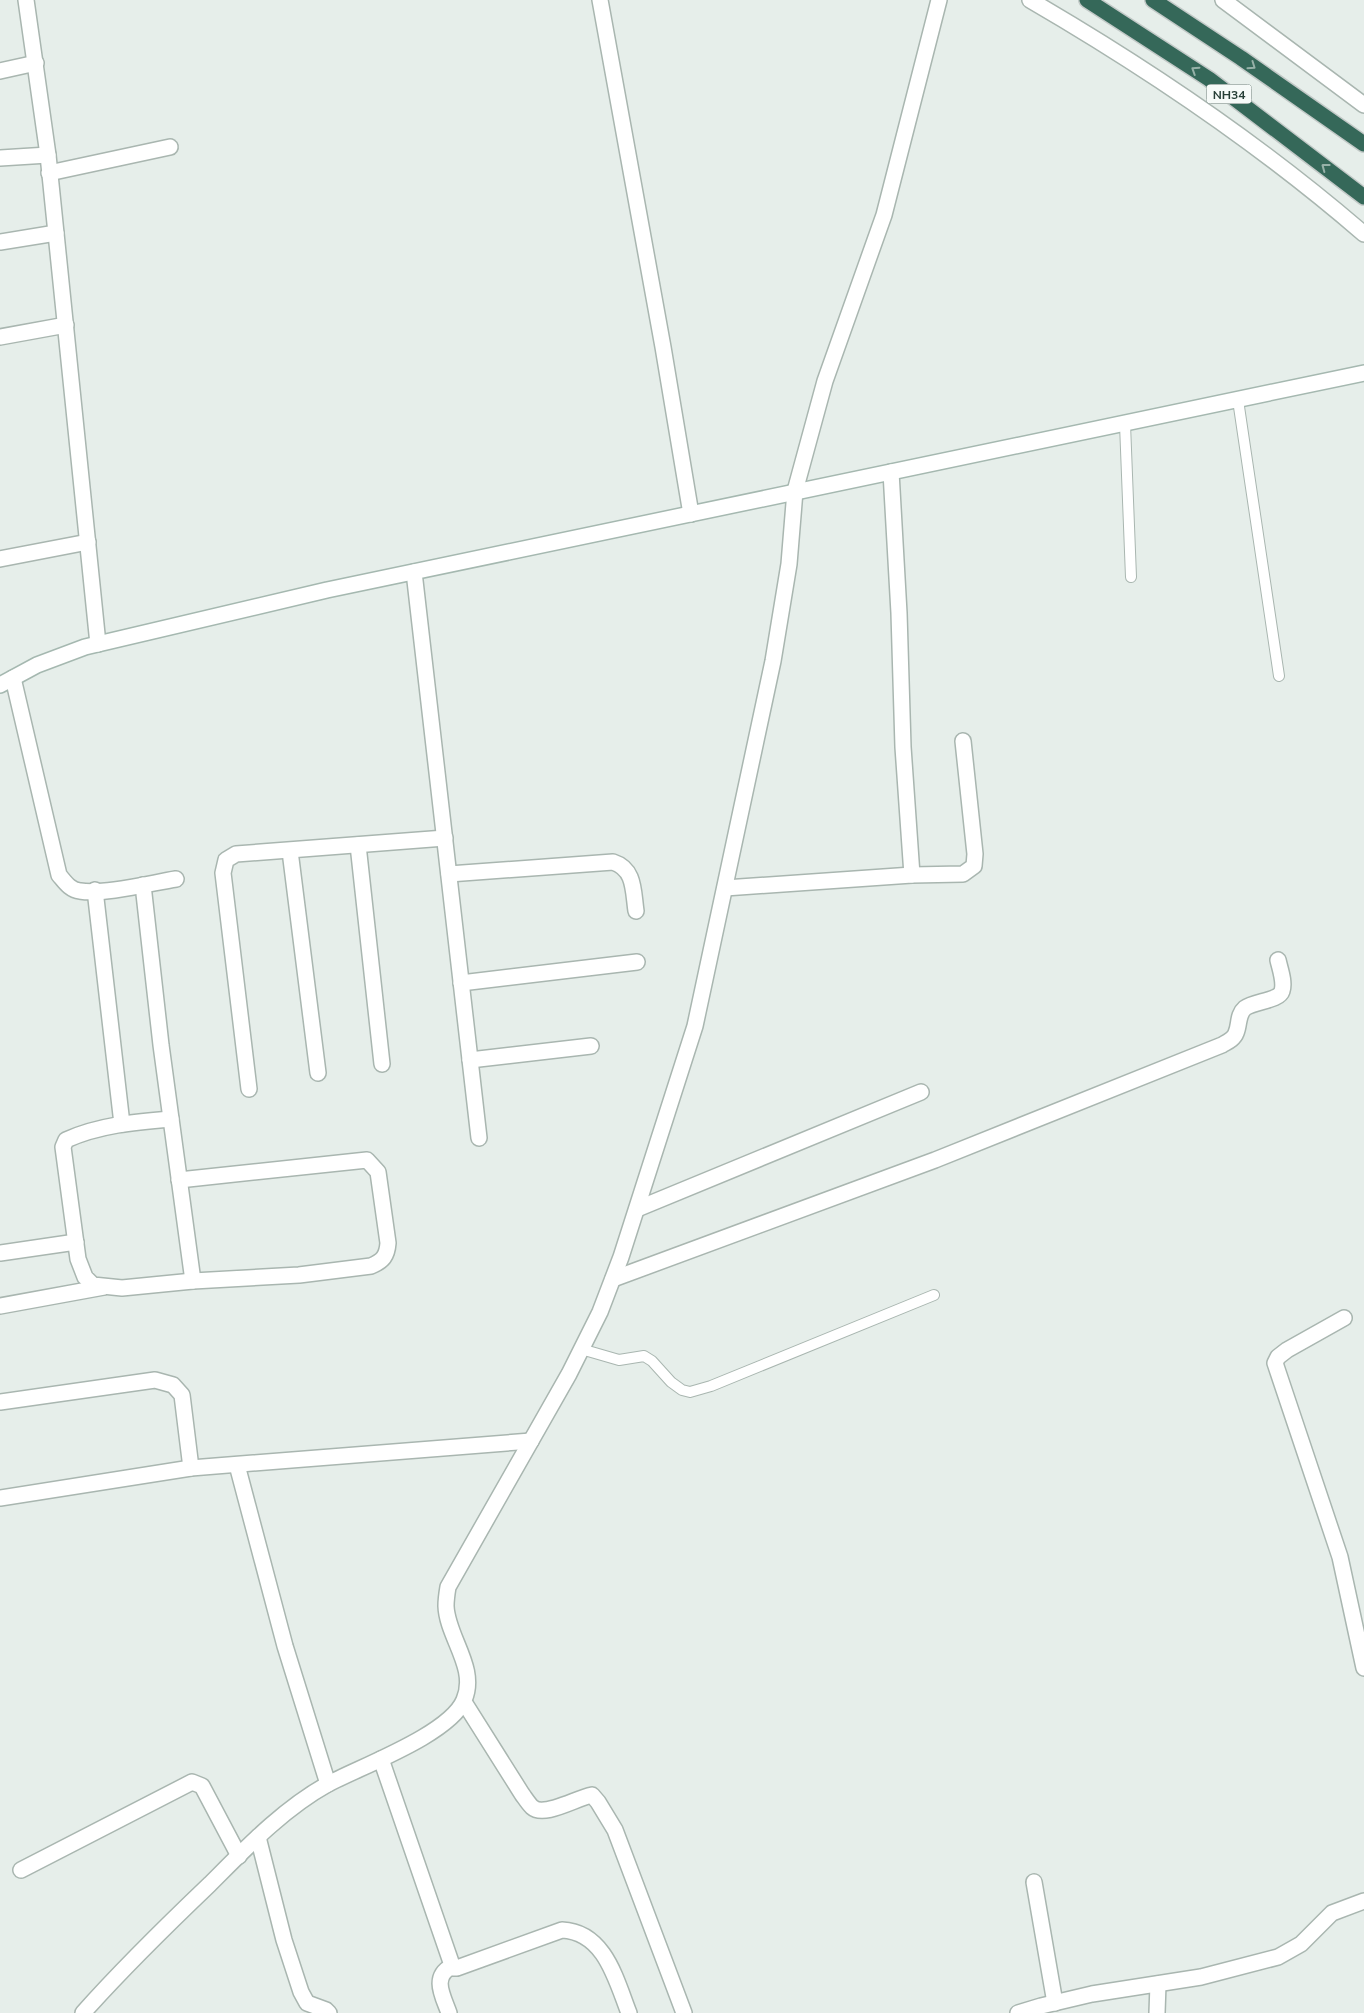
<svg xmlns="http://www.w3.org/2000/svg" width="1364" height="2013" font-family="Mulish,sans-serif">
  <rect width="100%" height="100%" fill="#e6eeea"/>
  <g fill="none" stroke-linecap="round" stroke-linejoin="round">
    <defs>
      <g id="lane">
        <path d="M 1238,400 L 1279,676"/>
        <path d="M 1125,424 L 1131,577"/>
        <path d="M 581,1349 L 619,1360 L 644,1356 L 652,1361 L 671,1382 L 682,1390 L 690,1392 L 711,1386 L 934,1295"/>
      </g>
      <g id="street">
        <path d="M 26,0 L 48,155 L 98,644"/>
        <path d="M 600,0 L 663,347 L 691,514"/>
        <path d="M 1030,0 C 1147,68 1261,145 1364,234"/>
        <path d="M 1223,0 L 1364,105"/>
        <path d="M 0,71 L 36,63"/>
        <path d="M 0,158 L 48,155"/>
        <path d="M 49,173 L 170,147"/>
        <path d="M 0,242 L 56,233"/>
        <path d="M 0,337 L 66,325"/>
        <path d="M 891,472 L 899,613 L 903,747 L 912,875"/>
        <path d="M 0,559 L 88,542"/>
        <path d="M 414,572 L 479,1138"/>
        <path d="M 13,678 L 59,875 C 65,882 70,890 80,891 C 104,895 151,883 176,879"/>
        <path d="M 358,845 L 382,1064"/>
        <path d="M 290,851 L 318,1073"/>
        <path d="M 449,874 L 613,862 C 635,869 633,891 636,911"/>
        <path d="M 143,885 L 161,1045 L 193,1281"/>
        <path d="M 725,888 L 912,875 L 963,874 L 974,866 L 975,854 L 963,741"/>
        <path d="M 95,890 L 122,1124"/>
        <path d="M 461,983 L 637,962"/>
        <path d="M 470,1060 L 591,1046"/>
        <path d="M 249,1089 L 223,873 L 226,860 L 236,854 L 445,838"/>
        <path d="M 171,1119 C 135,1122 99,1125 66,1140 L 63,1147 L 78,1259 L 85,1277 L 93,1285 L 122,1288 L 193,1281 L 299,1275 L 371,1266 C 383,1261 387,1256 388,1243 L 378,1172 L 367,1160 L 179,1180"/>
        <path d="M 637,1209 L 921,1092"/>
        <path d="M 0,1253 L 76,1242"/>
        <path d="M 613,1279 L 935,1160 L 1222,1045 C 1227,1042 1234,1039 1236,1033 C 1240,1024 1237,1015 1245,1008 C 1254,1001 1279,1001 1282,991 C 1285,982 1280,969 1278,960"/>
        <path d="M 0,1306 L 104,1287"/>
        <path d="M 1344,1318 L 1287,1350 L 1278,1357 L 1275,1363 L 1340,1557 L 1364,1668"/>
        <path d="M 0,1402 L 155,1380 L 173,1385 L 182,1395 L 191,1468"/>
        <path d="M 237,1465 L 285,1646 L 328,1784"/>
        <path d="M 0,1498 L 191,1468 L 531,1441"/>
        <path d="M 464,1702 L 522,1794 C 525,1798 528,1803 532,1807 C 544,1818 576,1798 592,1795 L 598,1802 L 615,1830 L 684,2013"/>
        <path d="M 381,1759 L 453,1968 L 457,1968 L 562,1930 C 605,1932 616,1980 629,2013"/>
        <path d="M 258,1837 L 284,1940 L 301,1992 L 307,2003 L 326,2010 L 329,2013"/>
        <path d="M 21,1870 L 192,1782 L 202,1786 L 239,1856"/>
        <path d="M 1034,1882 L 1055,2003"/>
        <path d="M 83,2013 C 123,1968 166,1926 210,1884 C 246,1848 283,1809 328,1784 C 362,1766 450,1734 464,1700 C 478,1668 447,1637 446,1606 C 446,1599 447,1593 448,1587 L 569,1374 L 600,1312 L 621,1257 L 695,1026 L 773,661 L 789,564 L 795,491 L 825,381 L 884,215 L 939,0"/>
        <path d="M 449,2013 C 443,1996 431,1977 452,1966"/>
        <path d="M 1018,2013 L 1041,2006 L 1092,1994 L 1201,1977 L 1278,1957 L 1301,1944 L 1332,1913 L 1364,1901"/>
        <path d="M 1157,2013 L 1158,1984"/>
      </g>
      <path id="secondary" d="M 0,685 L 37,665 L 85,647 L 327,590 L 1364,373"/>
      <g id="highway">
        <path d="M 1087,0 L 1209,79 L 1364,197"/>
        <path d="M 1153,0 L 1241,58 L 1364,144"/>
      </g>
    </defs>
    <!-- lane casing -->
    <use href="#lane" stroke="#a9b6b0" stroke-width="12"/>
    <!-- street casing -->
    <use href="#street" stroke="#a9b6b0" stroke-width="18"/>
    <!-- secondary casing -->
    <use href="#secondary" stroke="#a5b8b0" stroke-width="18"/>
    <!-- highway casing -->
    <use href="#highway" stroke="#c2c9c7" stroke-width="18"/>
    <!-- lane -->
    <use href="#lane" stroke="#fff" stroke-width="10"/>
    <!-- street -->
    <use href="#street" stroke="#fff" stroke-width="15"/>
    <!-- secondary -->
    <use href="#secondary" stroke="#fff" stroke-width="15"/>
    <!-- highway -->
    <use href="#highway" stroke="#356859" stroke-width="15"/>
  </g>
  <!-- one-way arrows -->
  <defs><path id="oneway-chevron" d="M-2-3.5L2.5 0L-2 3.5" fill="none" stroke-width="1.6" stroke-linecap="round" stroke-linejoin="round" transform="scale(1.25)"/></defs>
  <g stroke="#96b1a8">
    <use href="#oneway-chevron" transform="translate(1252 66) rotate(35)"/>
    <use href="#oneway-chevron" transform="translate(1195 70) rotate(-147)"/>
    <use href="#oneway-chevron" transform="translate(1325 167) rotate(-143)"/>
  </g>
  <g text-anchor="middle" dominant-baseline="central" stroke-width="4.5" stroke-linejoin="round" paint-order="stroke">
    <!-- shield labels -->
    <rect fill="#f6faf8" stroke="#647670" stroke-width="1" x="1206.5" y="84.5" width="45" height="19" rx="4"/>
    <g font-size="12" font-weight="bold" fill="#263e36">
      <text x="1229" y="94">NH34</text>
    </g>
  </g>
</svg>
